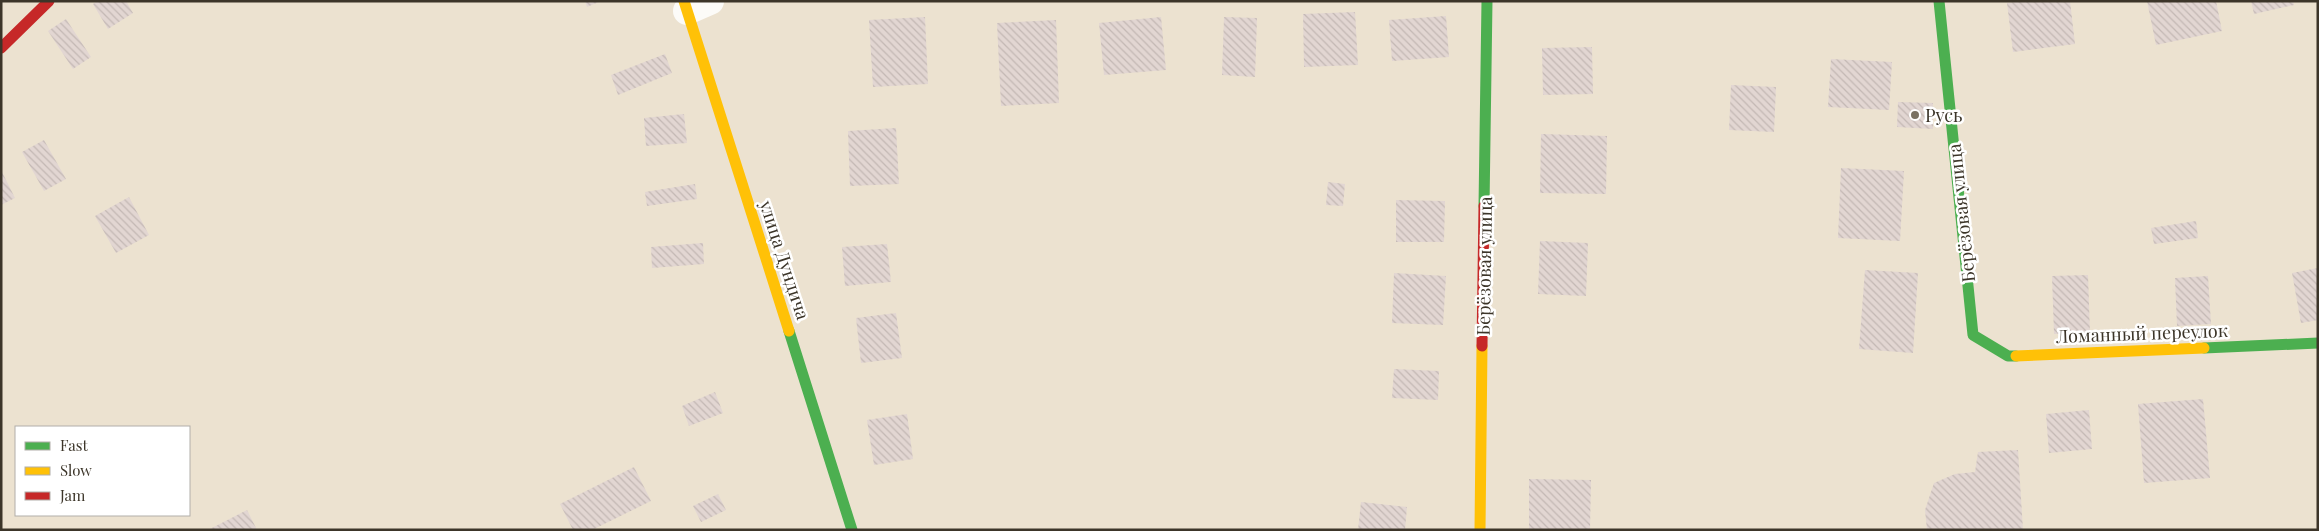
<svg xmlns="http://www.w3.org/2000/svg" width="2319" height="531" font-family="'Playfair Display',serif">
  <defs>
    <pattern id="building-back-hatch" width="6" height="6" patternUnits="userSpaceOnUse" patternTransform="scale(1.25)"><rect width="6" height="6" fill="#e2d6d2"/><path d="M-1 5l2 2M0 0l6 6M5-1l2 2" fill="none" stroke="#c3b8b4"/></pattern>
  </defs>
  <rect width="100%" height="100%" fill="#ece2d0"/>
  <!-- building -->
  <g fill="url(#building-back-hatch)">
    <path d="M 98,1 L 126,1 L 133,13 L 108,29 L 93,4 Z"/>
    <path d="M 585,1 L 601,1 L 587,7 Z"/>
    <path d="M 2022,1 L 2070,1 L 2075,44 L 2013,52 L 2007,3 Z"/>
    <path d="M 2147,1 L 2216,1 L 2222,31 L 2156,45 Z"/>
    <path d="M 2251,1 L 2293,1 L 2294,5 L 2254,14 Z"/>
    <path d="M 1355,12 L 1358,65 L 1304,67 L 1303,14 Z"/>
    <path d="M 1446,16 L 1449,57 L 1392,61 L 1389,20 Z"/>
    <path d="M 925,17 L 928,84 L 873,87 L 869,20 Z"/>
    <path d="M 1161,17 L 1166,70 L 1104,75 L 1099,23 Z"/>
    <path d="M 1224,17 L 1257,18 L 1255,77 L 1222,75 Z"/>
    <path d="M 66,19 L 91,57 L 73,69 L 48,31 Z"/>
    <path d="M 1056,20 L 1059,103 L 1001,106 L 997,23 Z"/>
    <path d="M 1592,47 L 1593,94 L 1543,95 L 1542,48 Z"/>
    <path d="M 665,54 L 672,73 L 618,95 L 611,75 Z"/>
    <path d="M 1831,59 L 1892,62 L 1889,110 L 1828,107 Z"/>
    <path d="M 1731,85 L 1776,87 L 1774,132 L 1729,130 Z"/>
    <path d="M 1898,102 L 1933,103 L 1933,129 L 1897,127 Z"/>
    <path d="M 684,114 L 687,143 L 646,146 L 644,118 Z"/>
    <path d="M 896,128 L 899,184 L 850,186 L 848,131 Z"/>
    <path d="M 1541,134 L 1607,136 L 1606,194 L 1540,193 Z"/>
    <path d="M 44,140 L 66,179 L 44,191 L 22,152 Z"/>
    <path d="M 1841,168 L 1904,171 L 1900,241 L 1838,238 Z"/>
    <path d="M 1,170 L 15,198 L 1,205 Z"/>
    <path d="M 1328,182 L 1345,184 L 1343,206 L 1326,205 Z"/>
    <path d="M 695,184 L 697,199 L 647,206 L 645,192 Z"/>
    <path d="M 129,197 L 149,235 L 116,253 L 95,216 Z"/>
    <path d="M 1396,200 L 1445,201 L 1444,242 L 1396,242 Z"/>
    <path d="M 2196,221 L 2198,238 L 2154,244 L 2151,228 Z"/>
    <path d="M 1540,241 L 1588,243 L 1586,296 L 1538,294 Z"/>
    <path d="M 703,243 L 704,264 L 652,268 L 651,247 Z"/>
    <path d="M 887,244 L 891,282 L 845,286 L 842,247 Z"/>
    <path d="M 2318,268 L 2318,320 L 2301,323 L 2292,273 Z"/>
    <path d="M 1865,270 L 1918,273 L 1913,353 L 1859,349 Z"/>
    <path d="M 1394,273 L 1446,276 L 1443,325 L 1392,323 Z"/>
    <path d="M 2088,275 L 2090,333 L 2054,334 L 2052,276 Z"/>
    <path d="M 2208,276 L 2211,324 L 2177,326 L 2175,278 Z"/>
    <path d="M 896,313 L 902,358 L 861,363 L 856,318 Z"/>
    <path d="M 1394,369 L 1439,371 L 1438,400 L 1392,398 Z"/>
    <path d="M 715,392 L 723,413 L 689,426 L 682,406 Z"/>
    <path d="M 2203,399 L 2210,478 L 2144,483 L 2138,404 Z"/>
    <path d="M 2089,410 L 2092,449 L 2049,453 L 2046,414 Z"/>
    <path d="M 907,414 L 913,459 L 874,465 L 867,420 Z"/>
    <path d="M 2018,450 L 2023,530 L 1927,530 L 1925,510 L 1934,483 L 1955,474 L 1975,472 L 1978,452 Z"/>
    <path d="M 634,467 L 651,501 L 592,530 L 573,530 L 560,504 Z"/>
    <path d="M 1529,479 L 1591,480 L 1590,530 L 1529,530 Z"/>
    <path d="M 718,494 L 726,510 L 701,522 L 693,506 Z"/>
    <path d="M 1361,502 L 1407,507 L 1405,530 L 1358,530 Z"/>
    <path d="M 247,510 L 257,530 L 208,530 Z"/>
  </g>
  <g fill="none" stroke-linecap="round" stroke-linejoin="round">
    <!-- street -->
    <path stroke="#fcfbf8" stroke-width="28" d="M 687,11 L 710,1"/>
    <!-- fast -->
    <g stroke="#4caf50" stroke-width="11">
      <path d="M 1939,1 L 1973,335 L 2008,356 L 2016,356"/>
      <path d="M 1484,206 L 1487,1"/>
      <path d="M 789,331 L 852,530"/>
      <path d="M 2204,348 L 2318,343"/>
    </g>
    <!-- slow -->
    <g stroke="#ffc107" stroke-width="11">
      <path d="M 684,1 L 789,331"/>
      <path d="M 2016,356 L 2204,348"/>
      <path d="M 1480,530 L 1482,346"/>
    </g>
    <!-- jam -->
    <g stroke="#c62828" stroke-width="11">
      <path d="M 1,48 L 49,1"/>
      <path d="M 1482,346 L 1484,206"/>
    </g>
  </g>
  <!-- markers -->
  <circle fill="#7a7263" stroke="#fff" stroke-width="2" cx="1915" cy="115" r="5"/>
  <g text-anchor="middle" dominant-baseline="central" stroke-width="5" stroke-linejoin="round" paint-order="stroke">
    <!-- poi labels -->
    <g font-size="18" fill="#3c3529" stroke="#fff" text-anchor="start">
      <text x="1925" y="115">Русь</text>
    </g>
    <!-- street labels -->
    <g font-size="18" fill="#3c3529" stroke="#fff">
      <text transform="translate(1961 213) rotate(-96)">Берёзовая улица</text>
      <text transform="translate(785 260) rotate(72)">улица Дундича</text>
      <text transform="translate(1484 266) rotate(-89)">Берёзовая улица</text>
      <text transform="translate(2142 333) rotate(-2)">Ломанный переулок</text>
    </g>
  </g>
  <!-- border -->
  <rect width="2319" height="531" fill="none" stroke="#3c3529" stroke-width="5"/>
  <!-- legend -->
  <rect x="15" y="426" width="175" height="90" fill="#ffffff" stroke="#b1aea9"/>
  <rect x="25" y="442" width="25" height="8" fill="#4caf50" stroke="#b1aea9"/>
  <text x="60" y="451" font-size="15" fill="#3c3529">Fast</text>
  <rect x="25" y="467" width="25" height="8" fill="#ffc107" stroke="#b1aea9"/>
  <text x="60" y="476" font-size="15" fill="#3c3529">Slow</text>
  <rect x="25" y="492" width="25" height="8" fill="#c62828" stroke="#b1aea9"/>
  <text x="60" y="501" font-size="15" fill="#3c3529">Jam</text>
</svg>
